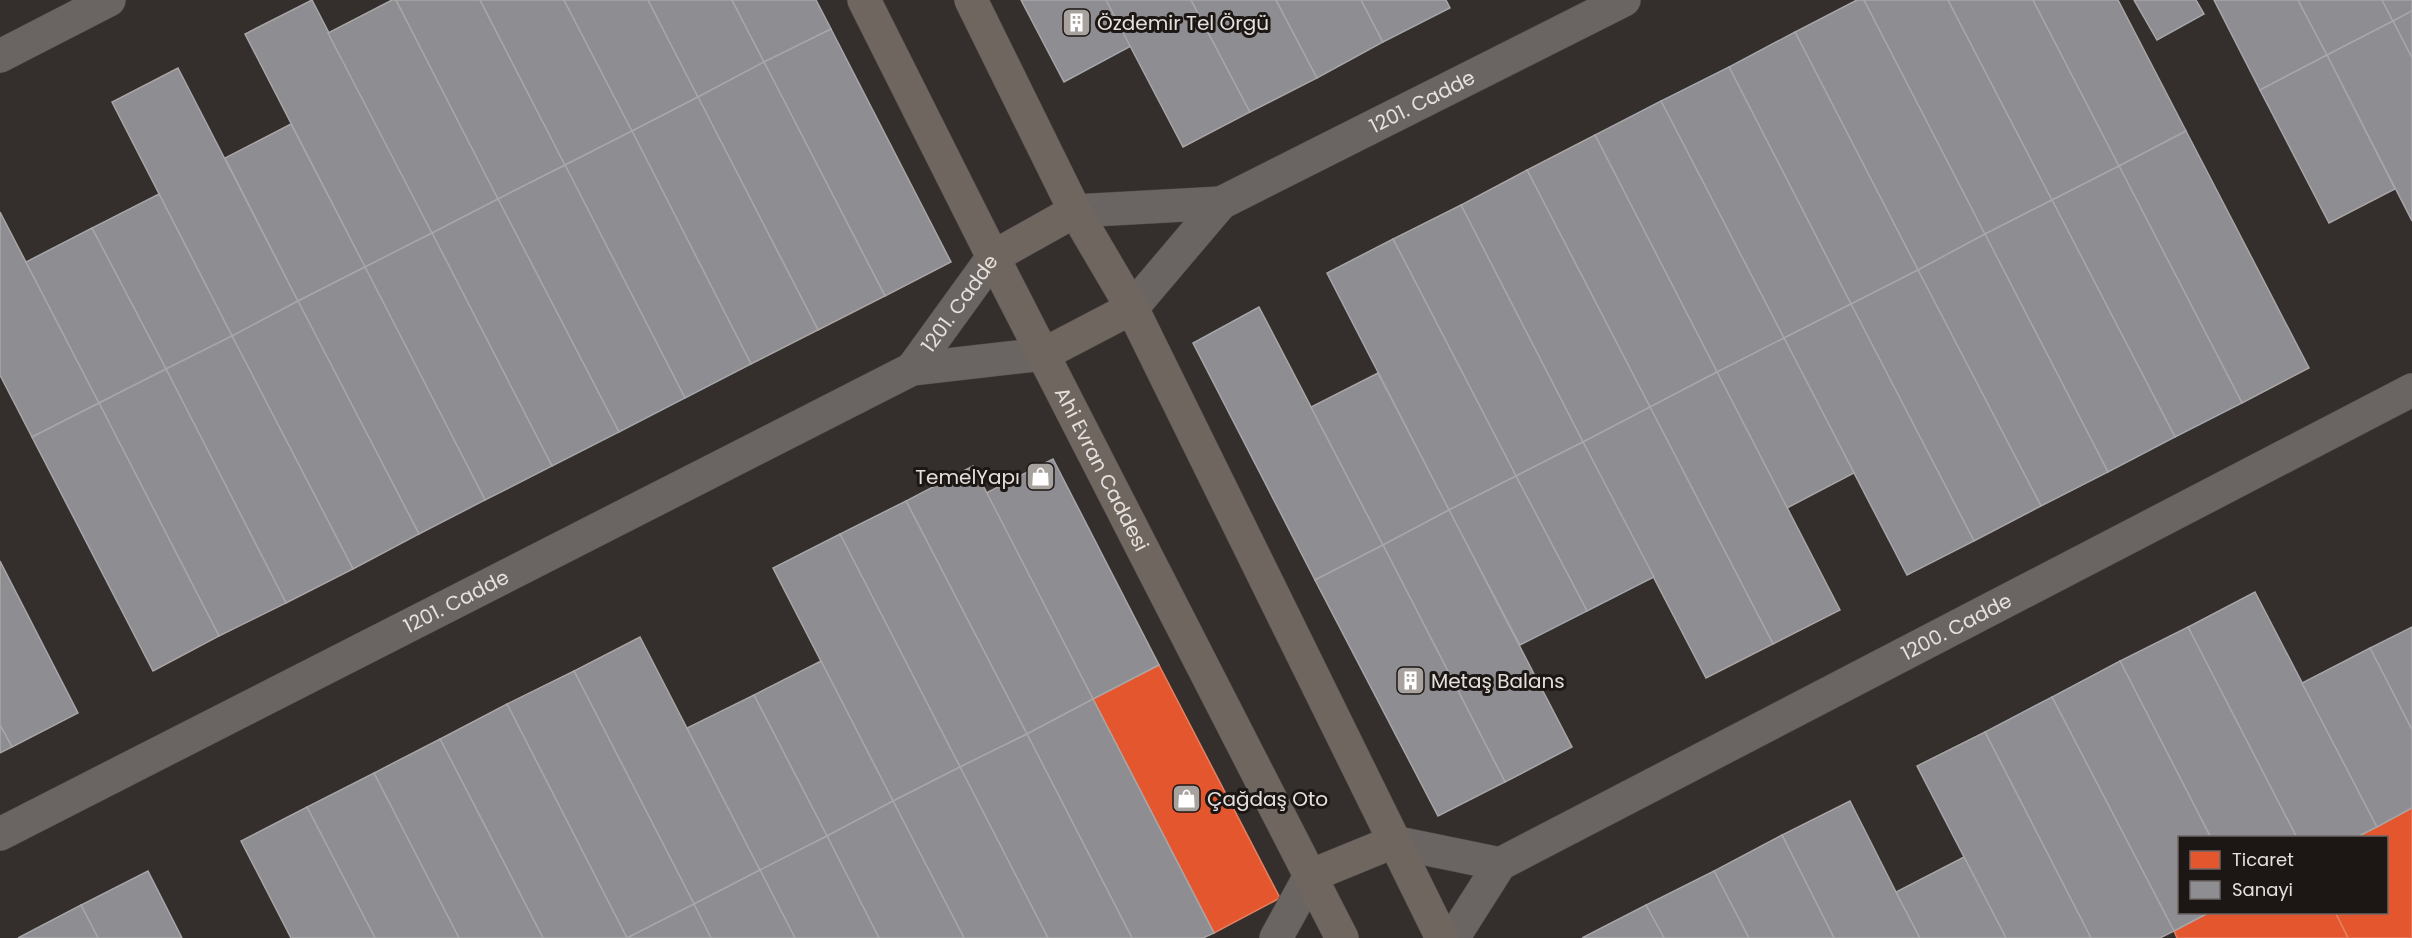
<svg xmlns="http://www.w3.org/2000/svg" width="2412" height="938" font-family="Poppins,sans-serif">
  <rect width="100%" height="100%" fill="#342f2c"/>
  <!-- shops -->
  <g fill="#e4572e" stroke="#e58062" stroke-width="1.5">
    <path d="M 1159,665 L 1280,898 L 1214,933 L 1093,699 Z"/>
    <path d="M 2412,808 L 2412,938 L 2348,938 L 2335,912 L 2386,912 L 2386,838 L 2355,838 Z"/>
    <path d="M 2210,912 L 2335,912 L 2348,938 L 2177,938 L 2174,931 Z"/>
  </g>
  <!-- industry -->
  <g fill="#8d8d92" stroke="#a8a6a8" stroke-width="1.5">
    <path d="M 312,0 L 432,233 L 365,267 L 245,34 Z"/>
    <path d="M 392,0 L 396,0 L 498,199 L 432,233 L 328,33 Z"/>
    <path d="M 396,0 L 480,0 L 565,165 L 498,199 Z"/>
    <path d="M 480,0 L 564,0 L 632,131 L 565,165 Z"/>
    <path d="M 564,0 L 648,0 L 698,97 L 632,131 Z"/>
    <path d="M 648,0 L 732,0 L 764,62 L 698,97 Z"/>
    <path d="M 732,0 L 816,0 L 831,29 L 764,62 Z"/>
    <path d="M 1021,0 L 1107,0 L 1131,46 L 1064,82 Z"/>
    <path d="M 1106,0 L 1191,0 L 1250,112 L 1183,147 Z"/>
    <path d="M 1191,0 L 1276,0 L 1317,78 L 1250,112 Z"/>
    <path d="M 1276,0 L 1361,0 L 1383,42 L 1317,78 Z"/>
    <path d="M 1361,0 L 1446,0 L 1450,8 L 1383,42 Z"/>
    <path d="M 1857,0 L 1864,0 L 1985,234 L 1918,270 L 1795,32 Z"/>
    <path d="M 1864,0 L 1948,0 L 2052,200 L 1985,234 Z"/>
    <path d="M 1948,0 L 2033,0 L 2119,166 L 2052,200 Z"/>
    <path d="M 2033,0 L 2118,0 L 2186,131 L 2119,166 Z"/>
    <path d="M 2134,0 L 2196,0 L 2204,14 L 2157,40 Z"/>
    <path d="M 2214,0 L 2298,0 L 2327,55 L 2260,90 Z"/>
    <path d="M 2298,0 L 2382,0 L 2393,21 L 2327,55 Z"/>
    <path d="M 2382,0 L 2412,0 L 2412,11 L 2393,21 Z"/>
    <path d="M 2412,11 L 2412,58 L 2393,21 Z"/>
    <path d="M 2393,21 L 2412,58 L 2412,221 L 2327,55 Z"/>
    <path d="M 831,29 L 951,262 L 885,296 L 764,62 Z"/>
    <path d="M 1795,32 L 1918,270 L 1851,304 L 1729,67 Z"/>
    <path d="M 2327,55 L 2395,189 L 2329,223 L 2260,90 Z"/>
    <path d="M 764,62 L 885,296 L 818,330 L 698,97 Z"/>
    <path d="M 1729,67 L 1851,304 L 1784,338 L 1661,101 Z"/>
    <path d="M 178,68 L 298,301 L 232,336 L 112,102 Z"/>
    <path d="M 698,97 L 818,330 L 751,364 L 632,131 Z"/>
    <path d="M 1661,101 L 1784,338 L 1717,372 L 1595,135 Z"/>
    <path d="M 291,124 L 365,267 L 298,301 L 225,158 Z"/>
    <path d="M 632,131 L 751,364 L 685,398 L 565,165 Z"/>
    <path d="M 2186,131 L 2309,368 L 2242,403 L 2119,166 Z"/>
    <path d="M 1595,135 L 1717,372 L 1650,407 L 1527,170 Z"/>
    <path d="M 565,165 L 685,398 L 619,432 L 498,199 Z"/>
    <path d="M 2119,166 L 2242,403 L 2175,437 L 2052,200 Z"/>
    <path d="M 1527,170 L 1650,407 L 1583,442 L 1461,205 Z"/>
    <path d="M 159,194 L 232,336 L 166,369 L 92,228 Z"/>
    <path d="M 498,199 L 619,432 L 552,466 L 432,233 Z"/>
    <path d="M 2052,200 L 2175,437 L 2108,472 L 1985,234 Z"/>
    <path d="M 1461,205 L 1583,442 L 1516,476 L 1393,239 Z"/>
    <path d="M 0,212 L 99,403 L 32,437 L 0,375 Z"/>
    <path d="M 92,228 L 166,369 L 99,403 L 26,262 Z"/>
    <path d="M 432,233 L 552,466 L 485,500 L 365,267 Z"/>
    <path d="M 1985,234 L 2108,472 L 2041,506 L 1918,270 Z"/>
    <path d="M 1393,239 L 1516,476 L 1449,510 L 1327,273 Z"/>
    <path d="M 365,267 L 485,500 L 419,534 L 298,301 Z"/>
    <path d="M 1918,270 L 2041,506 L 1974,541 L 1851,304 Z"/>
    <path d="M 298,301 L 419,534 L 353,569 L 232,336 Z"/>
    <path d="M 1851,304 L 1974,541 L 1907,575 L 1784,338 Z"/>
    <path d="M 1259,307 L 1383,545 L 1315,580 L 1193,343 Z"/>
    <path d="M 232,336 L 353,569 L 286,603 L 166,369 Z"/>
    <path d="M 1784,338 L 1854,473 L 1787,508 L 1717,372 Z"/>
    <path d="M 166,369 L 286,603 L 219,636 L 99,403 Z"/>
    <path d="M 1717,372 L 1840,610 L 1773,644 L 1650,407 Z"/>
    <path d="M 1378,373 L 1449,510 L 1383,545 L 1311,407 Z"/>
    <path d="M 99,403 L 219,636 L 153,671 L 32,437 Z"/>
    <path d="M 1650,407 L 1773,644 L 1706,678 L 1583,442 Z"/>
    <path d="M 1583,442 L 1654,577 L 1587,611 L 1516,476 Z"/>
    <path d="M 1053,459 L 1159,665 L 1093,699 L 986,493 Z"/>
    <path d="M 973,466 L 1093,699 L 1027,734 L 906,501 Z"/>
    <path d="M 1516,476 L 1587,611 L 1520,645 L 1449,510 Z"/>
    <path d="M 906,501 L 1027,734 L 960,767 L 840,534 Z"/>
    <path d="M 1449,510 L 1572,747 L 1505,782 L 1383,545 Z"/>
    <path d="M 840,534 L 960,767 L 893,801 L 773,568 Z"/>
    <path d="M 1383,545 L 1505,782 L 1438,816 L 1315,580 Z"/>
    <path d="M 0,561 L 78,713 L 12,747 L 0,725 Z"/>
    <path d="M 2255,592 L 2377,827 L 2355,838 L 2297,838 L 2188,627 Z"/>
    <path d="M 2188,627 L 2297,838 L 2211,838 L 2120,661 Z"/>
    <path d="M 2412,627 L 2412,730 L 2370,648 Z"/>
    <path d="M 640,637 L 760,870 L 694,904 L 574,671 Z"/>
    <path d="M 2370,648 L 2412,730 L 2412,808 L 2377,827 L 2302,683 Z"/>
    <path d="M 821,661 L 893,801 L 827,836 L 754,695 Z"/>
    <path d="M 2120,661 L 2211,838 L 2180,838 L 2180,912 L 2210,912 L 2174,931 L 2052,697 Z"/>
    <path d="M 574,671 L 694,904 L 627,938 L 507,704 Z"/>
    <path d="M 754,695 L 827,836 L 760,870 L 687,728 Z"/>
    <path d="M 2052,697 L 2174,931 L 2160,938 L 2091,938 L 1985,732 Z"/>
    <path d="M 1093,699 L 1214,933 L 1203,938 L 1132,938 L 1027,734 Z"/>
    <path d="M 507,704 L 627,938 L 543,938 L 440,739 Z"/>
    <path d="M 0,725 L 12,747 L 0,753 Z"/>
    <path d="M 1985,732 L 2091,938 L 2006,938 L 1917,766 Z"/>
    <path d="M 1027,734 L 1132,938 L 1048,938 L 960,767 Z"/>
    <path d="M 440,739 L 543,938 L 459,938 L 374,773 Z"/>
    <path d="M 960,767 L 1048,938 L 964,938 L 893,801 Z"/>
    <path d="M 374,773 L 459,938 L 375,938 L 307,807 Z"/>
    <path d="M 893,801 L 964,938 L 879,938 L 827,836 Z"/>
    <path d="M 1850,801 L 1896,892 L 1920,938 L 1834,938 L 1782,835 Z"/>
    <path d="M 307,807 L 375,938 L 291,938 L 241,841 Z"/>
    <path d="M 1782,835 L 1834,938 L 1749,938 L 1714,871 Z"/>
    <path d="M 827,836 L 879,938 L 795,938 L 760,870 Z"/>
    <path d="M 1964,857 L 2006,938 L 1920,938 L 1896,892 Z"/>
    <path d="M 760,870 L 795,938 L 711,938 L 694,904 Z"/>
    <path d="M 148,871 L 182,938 L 98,938 L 81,905 Z"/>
    <path d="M 1714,871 L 1749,938 L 1664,938 L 1646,905 Z"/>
    <path d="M 694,904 L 711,938 L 627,938 Z"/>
    <path d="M 81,905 L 98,938 L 18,938 Z"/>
    <path d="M 1646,905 L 1664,938 L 1582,938 Z"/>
  </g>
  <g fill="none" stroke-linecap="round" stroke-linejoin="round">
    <defs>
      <g id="minor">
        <path d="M 0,56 L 109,0"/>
        <path d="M 1075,211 L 1221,203"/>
        <path id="s1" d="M 1132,308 L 1221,203 L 1624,0"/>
        <path id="s2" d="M 912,369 L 993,257"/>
        <path id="s3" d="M 0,834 L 912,369 L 1044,354"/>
        <path d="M 1393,842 L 1500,864"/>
        <path d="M 1276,938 L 1310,876"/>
        <path id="s4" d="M 1453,938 L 1500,864 L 2412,390"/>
      </g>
      <g id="major">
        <path id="s5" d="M 864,0 L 993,257 L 1342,938"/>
        <path d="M 971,0 L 1075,211 L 1132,308 L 1442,938"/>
        <path d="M 993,257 L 1075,211"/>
        <path d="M 1044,354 L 1132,308"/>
        <path d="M 1310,876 L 1393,842"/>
      </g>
    </defs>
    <!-- minor casing -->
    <use href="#minor" stroke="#504c49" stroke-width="34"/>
    <!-- major casing -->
    <use href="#major" stroke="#504c49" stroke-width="34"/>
    <!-- minor -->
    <use href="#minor" stroke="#6a6562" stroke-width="33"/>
    <!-- major -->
    <use href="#major" stroke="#6f6660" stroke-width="33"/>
  </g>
  <!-- icons -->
  <defs>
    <symbol id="building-square" viewBox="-11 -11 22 22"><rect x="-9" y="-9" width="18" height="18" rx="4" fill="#a8a29e" stroke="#1c1715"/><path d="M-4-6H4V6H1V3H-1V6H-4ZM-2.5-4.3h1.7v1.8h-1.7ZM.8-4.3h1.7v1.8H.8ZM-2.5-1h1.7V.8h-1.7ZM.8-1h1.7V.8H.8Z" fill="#fff"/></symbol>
    <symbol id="shop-square" viewBox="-11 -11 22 22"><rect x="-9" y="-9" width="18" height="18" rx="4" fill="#a8a29e" stroke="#1c1715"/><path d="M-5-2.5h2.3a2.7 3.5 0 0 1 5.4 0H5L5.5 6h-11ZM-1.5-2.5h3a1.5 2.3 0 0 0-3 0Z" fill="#fff"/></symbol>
  </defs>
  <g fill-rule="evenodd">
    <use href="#building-square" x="1060" y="6" width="33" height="33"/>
    <use href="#shop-square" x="1024" y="460" width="33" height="33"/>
    <use href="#building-square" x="1394" y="664" width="33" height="33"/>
    <use href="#shop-square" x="1170" y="782" width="33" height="33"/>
  </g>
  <g text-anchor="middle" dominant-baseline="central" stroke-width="6" stroke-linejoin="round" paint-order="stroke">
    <!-- poi labels -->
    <g font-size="20" fill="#e6e0dc" stroke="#1c1715" text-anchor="start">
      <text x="1097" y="23">Özdemir Tel Örgü</text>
      <text x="1020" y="477" text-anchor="end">TemelYapı</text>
      <text x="1431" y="681">Metaş Balans</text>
      <text x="1207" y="799">Çağdaş Oto</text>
    </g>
    <!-- street labels -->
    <g font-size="20" fill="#e6e0dc" stroke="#1c1715">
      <text stroke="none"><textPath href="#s1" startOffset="363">1201. Cadde</textPath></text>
      <text stroke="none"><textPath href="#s2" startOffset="81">1201. Cadde</textPath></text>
      <text stroke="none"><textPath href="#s5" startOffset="526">Ahi Evran Caddesi</textPath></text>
      <text stroke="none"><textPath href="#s3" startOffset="512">1201. Cadde</textPath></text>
      <text stroke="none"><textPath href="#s4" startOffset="602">1200. Cadde</textPath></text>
    </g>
  </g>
  <!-- legend -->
  <rect x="2178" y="836" width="210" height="78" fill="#1c1715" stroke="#6d6765" stroke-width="1.5"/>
  <rect x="2190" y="851" width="30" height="18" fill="#e4572e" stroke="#6d6765" stroke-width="1.5"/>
  <text x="2232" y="866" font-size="18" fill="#e6e0dc">Ticaret</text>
  <rect x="2190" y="881" width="30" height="18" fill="#8d8d92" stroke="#6d6765" stroke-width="1.5"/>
  <text x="2232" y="896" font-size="18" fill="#e6e0dc">Sanayi</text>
</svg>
